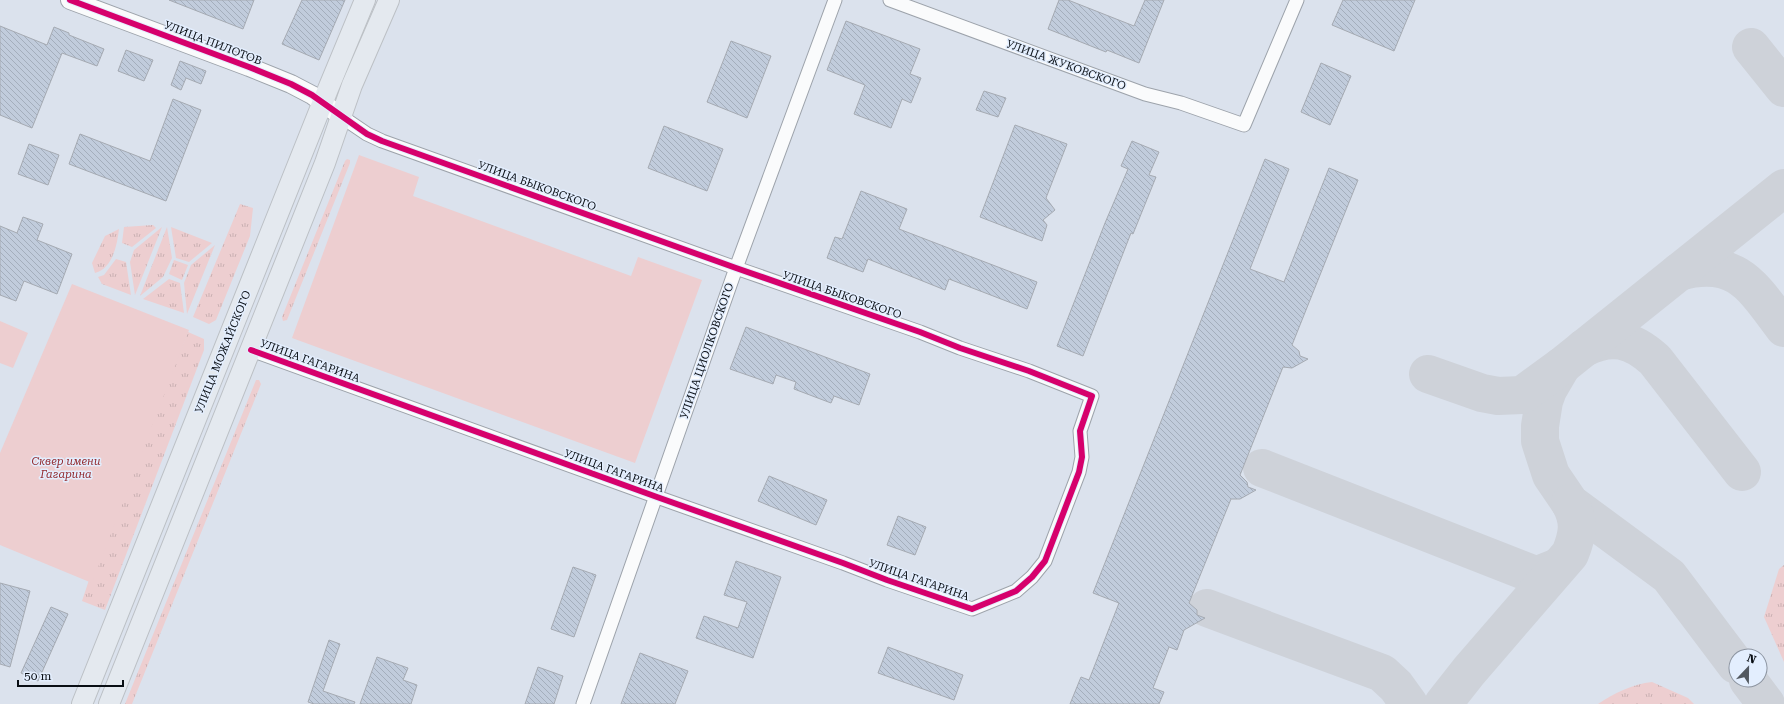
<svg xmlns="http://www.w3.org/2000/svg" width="1784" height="704" font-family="'Roboto Serif',serif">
  <defs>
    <pattern id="grass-tufts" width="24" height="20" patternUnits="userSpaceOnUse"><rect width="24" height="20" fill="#edced0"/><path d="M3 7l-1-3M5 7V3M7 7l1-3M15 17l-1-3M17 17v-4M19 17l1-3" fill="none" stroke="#cab0b2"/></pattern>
    <pattern id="building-back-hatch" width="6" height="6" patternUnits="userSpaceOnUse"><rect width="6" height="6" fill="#c1ccdc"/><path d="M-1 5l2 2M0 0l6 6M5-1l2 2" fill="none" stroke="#a4aebc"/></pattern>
  </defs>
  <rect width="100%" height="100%" fill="#dbe2ed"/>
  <!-- grass -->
  <g fill="url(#grass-tufts)">
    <path d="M 347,159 L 350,160 L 350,163 L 287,320 L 283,321 L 282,317 L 345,161 Z"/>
    <path d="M 240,204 L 253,208 L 250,236 L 216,320 L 209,324 L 193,317 Z"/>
    <path d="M 153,225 L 156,228 L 132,247 L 122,243 L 124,227 Z"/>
    <path d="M 162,227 L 135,295 L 130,262 L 134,250 Z"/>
    <path d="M 167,227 L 172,258 L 163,277 L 140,296 Z"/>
    <path d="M 171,227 L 212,243 L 189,262 L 176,258 Z"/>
    <path d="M 119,229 C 117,245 113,268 95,273 L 92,263 L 105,236 Z"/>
    <path d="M 215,245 L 187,314 L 184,283 L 191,265 Z"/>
    <path d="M 116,259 L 126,262 L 131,295 L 102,284 L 98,277 L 104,275 Z"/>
    <path d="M 174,260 L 188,265 L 182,280 L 169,274 Z"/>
    <path d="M 169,279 L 180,283 L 184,313 L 143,299 Z"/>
    <path d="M 188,332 L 204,339 L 204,350 L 105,610 L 82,601 L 94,565 Z"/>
    <path d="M 256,380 L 259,380 L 261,384 L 132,704 L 125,704 Z"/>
    <path d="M 1784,565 L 1784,662 L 1764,617 L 1779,569 Z"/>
    <path d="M 1652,682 L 1688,698 L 1694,704 L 1598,704 C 1614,693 1633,684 1652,682 Z"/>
  </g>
  <!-- park -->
  <g fill="#edced0">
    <path d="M 359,155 L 419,177 L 413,196 L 631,276 L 638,257 L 702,280 L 635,463 L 292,338 Z"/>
    <path d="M 72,284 L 189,330 L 92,583 L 0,545 L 0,453 Z"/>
    <path d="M 0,321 L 28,333 L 13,368 L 0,363 Z"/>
  </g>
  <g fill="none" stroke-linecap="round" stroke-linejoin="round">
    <!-- taxiway -->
    <g stroke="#ced2d9" stroke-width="38">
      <path d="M 1751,47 L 1784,88"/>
      <path d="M 1679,272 C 1737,256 1753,287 1784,328"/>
      <path d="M 1584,348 C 1612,334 1632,339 1655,360 L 1742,472"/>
      <path d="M 1562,366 L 1548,390 L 1544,401 L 1540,426 L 1540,441 L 1551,475 L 1570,503 L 1669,576 L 1736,665"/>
      <path d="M 1428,374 L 1482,393 L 1498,396 L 1522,395 L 1563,365 L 1784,188"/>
      <path d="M 1262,468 L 1530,573 L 1538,575 L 1558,567"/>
      <path d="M 1207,608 L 1382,673 L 1396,686 L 1409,704"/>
      <path d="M 1748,680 L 1766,704"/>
      <path d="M 1443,704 L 1469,671 L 1570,554 C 1578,534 1580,522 1570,503"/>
    </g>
  </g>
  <!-- building -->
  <g fill="url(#building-back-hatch)" stroke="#a5aab2">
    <path d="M 169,0 L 254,0 L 243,29 Z"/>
    <path d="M 302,0 L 345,0 L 319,60 L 282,44 Z"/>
    <path d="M 1059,0 L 1068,0 L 1134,26 L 1145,0 L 1164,0 L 1139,63 L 1107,50 L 1106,52 L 1048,29 Z"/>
    <path d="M 1343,0 L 1415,0 L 1394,51 L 1332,25 Z"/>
    <path d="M 846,21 L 920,49 L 910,74 L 921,78 L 911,103 L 902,99 L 891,128 L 854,114 L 865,85 L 827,70 Z"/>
    <path d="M 0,26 L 47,45 L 54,27 L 69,33 L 69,35 L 104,49 L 97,66 L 62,53 L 32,128 L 0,115 Z"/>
    <path d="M 731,41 L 771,56 L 747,118 L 707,102 Z"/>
    <path d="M 126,50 L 153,60 L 144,81 L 118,71 Z"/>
    <path d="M 180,61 L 206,71 L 201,84 L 186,78 L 181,90 L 171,85 Z"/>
    <path d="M 1321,63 L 1351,76 L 1330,125 L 1301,112 Z"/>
    <path d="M 984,91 L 1006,98 L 998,117 L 976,110 Z"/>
    <path d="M 173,99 L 201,110 L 166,201 L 69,164 L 80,134 L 150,161 Z"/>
    <path d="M 1015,125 L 1067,144 L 1046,198 L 1055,210 L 1043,220 L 1047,225 L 1042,241 L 980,217 Z"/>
    <path d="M 664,126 L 723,149 L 707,191 L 648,168 Z"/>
    <path d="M 1132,141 L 1159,152 L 1149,175 L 1156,177 L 1133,234 L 1131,233 L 1083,356 L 1057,346 L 1105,223 L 1128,169 L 1121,166 Z"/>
    <path d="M 29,144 L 59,155 L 48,185 L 18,174 Z"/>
    <path d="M 1265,159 L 1289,169 L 1250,269 L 1284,282 L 1329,168 L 1358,180 L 1292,345 L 1299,351 L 1300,356 L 1308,359 L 1292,368 L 1283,367 L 1240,475 L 1247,482 L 1248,487 L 1256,490 L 1240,499 L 1231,499 L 1189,603 L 1197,610 L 1197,615 L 1205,618 L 1184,630 L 1177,650 L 1169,647 L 1153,688 L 1164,692 L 1159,704 L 1070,704 L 1081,677 L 1089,680 L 1119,603 L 1093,593 Z"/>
    <path d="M 861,191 L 907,209 L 899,229 L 1037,282 L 1027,309 L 949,279 L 945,290 L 868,259 L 863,272 L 827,258 L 835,237 L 842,239 Z"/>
    <path d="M 23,217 L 43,224 L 37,240 L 72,254 L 57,294 L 24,281 L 16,301 L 0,295 L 0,226 L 17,233 Z"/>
    <path d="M 746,327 L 870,374 L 859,405 L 834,396 L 831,403 L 794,389 L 796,382 L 776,375 L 773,384 L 730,369 Z"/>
    <path d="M 769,476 L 827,500 L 816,525 L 758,501 Z"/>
    <path d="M 898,516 L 926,527 L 915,555 L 887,545 Z"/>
    <path d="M 736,561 L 781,577 L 753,658 L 696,638 L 704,616 L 738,628 L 747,602 L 724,595 Z"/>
    <path d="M 573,567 L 596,575 L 574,637 L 551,629 Z"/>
    <path d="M 0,583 L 30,591 L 10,667 L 0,664 Z"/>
    <path d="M 51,607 L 68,614 L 38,681 L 21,673 Z"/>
    <path d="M 329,640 L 340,644 L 323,691 L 355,702 L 354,704 L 314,704 L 308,702 Z"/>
    <path d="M 888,647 L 963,675 L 954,700 L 878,673 Z"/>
    <path d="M 640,653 L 688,671 L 675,704 L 621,704 Z"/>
    <path d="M 377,657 L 408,668 L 403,680 L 417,685 L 411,704 L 360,704 Z"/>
    <path d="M 538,667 L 563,676 L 554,704 L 525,704 Z"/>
  </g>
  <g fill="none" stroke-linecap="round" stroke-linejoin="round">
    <defs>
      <g id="street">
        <path d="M 890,0 L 1145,94 L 1181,103 L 1244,125 L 1297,0"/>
        <path d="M 251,350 L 657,497 L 843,563 L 887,580 L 972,609 L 1016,591 L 1032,577 L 1045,561 L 1079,472 L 1082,457 L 1080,431 L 1092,396 L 1029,371 L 960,348 L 920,332 L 736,268 L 382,141 L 367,134 L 342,117"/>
        <path d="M 583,704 L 736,268 L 835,0"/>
      </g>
      <path id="secondary" d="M 70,0 L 249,67 L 291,84 L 312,95 L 342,117"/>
      <g id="primary">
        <path d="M 82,704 L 328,89 L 365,0"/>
        <path d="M 109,704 L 325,163 L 352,85 L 389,0"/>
      </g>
    </defs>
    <!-- street casing -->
    <use href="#street" stroke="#9da3ab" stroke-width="15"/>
    <!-- secondary casing -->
    <use href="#secondary" stroke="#9da3ab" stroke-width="20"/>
    <!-- primary casing -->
    <use href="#primary" stroke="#bcc0c5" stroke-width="22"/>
    <!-- street -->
    <use href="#street" stroke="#fafbfc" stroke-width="13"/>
    <!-- secondary -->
    <use href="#secondary" stroke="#fafbfc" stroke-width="18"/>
    <!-- primary -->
    <use href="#primary" stroke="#e4e9ef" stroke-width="20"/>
    <defs>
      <path id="cycleway" d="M 70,0 L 249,67 L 291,84 L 312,95 L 367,134 L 382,141 L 736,268 L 920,332 L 960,348 L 1029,371 L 1092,396 L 1080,431 L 1082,457 L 1079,472 L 1045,561 L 1032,577 L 1016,591 L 972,609 L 887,580 L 843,563 L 657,497 L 251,350"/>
    </defs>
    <!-- cycleway casing -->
    <use href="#cycleway" stroke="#e3eefe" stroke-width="8"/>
    <!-- cycleway -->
    <use href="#cycleway" stroke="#d6006c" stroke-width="6"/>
  </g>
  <g text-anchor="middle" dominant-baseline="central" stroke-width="3" stroke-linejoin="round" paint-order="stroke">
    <!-- street labels -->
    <g font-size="11" fill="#090e14" stroke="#e3eefe">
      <text transform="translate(213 43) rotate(21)">УЛИЦА ПИЛОТОВ</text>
      <text transform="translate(1066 65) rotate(20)">УЛИЦА ЖУКОВСКОГО</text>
      <text transform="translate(537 186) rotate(20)">УЛИЦА БЫКОВСКОГО</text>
      <text transform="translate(842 295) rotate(19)">УЛИЦА БЫКОВСКОГО</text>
      <text transform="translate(707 351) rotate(-71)">УЛИЦА ЦИОЛКОВСКОГО</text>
      <text transform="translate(223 352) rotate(-68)">УЛИЦА МОЖАЙСКОГО</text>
      <text transform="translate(310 361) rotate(20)">УЛИЦА ГАГАРИНА</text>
      <text transform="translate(614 471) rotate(20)">УЛИЦА ГАГАРИНА</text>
      <text transform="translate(919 580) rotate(19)">УЛИЦА ГАГАРИНА</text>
    </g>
    <!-- park labels -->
    <g font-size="11" font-style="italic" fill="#932b2f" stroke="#e3eefe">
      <text x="66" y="461">Сквер имени<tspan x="66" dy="13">Гагарина</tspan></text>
    </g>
  </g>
  <!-- north arrow -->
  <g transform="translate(1748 668) rotate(22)"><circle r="19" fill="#e3eefe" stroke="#8c94a0"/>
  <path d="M0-3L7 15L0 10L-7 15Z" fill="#525860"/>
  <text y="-6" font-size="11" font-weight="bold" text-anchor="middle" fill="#090e14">N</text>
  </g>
  <!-- scale -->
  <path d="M18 680v6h105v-6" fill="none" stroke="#090e14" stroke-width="2"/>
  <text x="24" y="680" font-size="12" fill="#090e14" stroke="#e3eefe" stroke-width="3" paint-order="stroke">50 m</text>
</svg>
